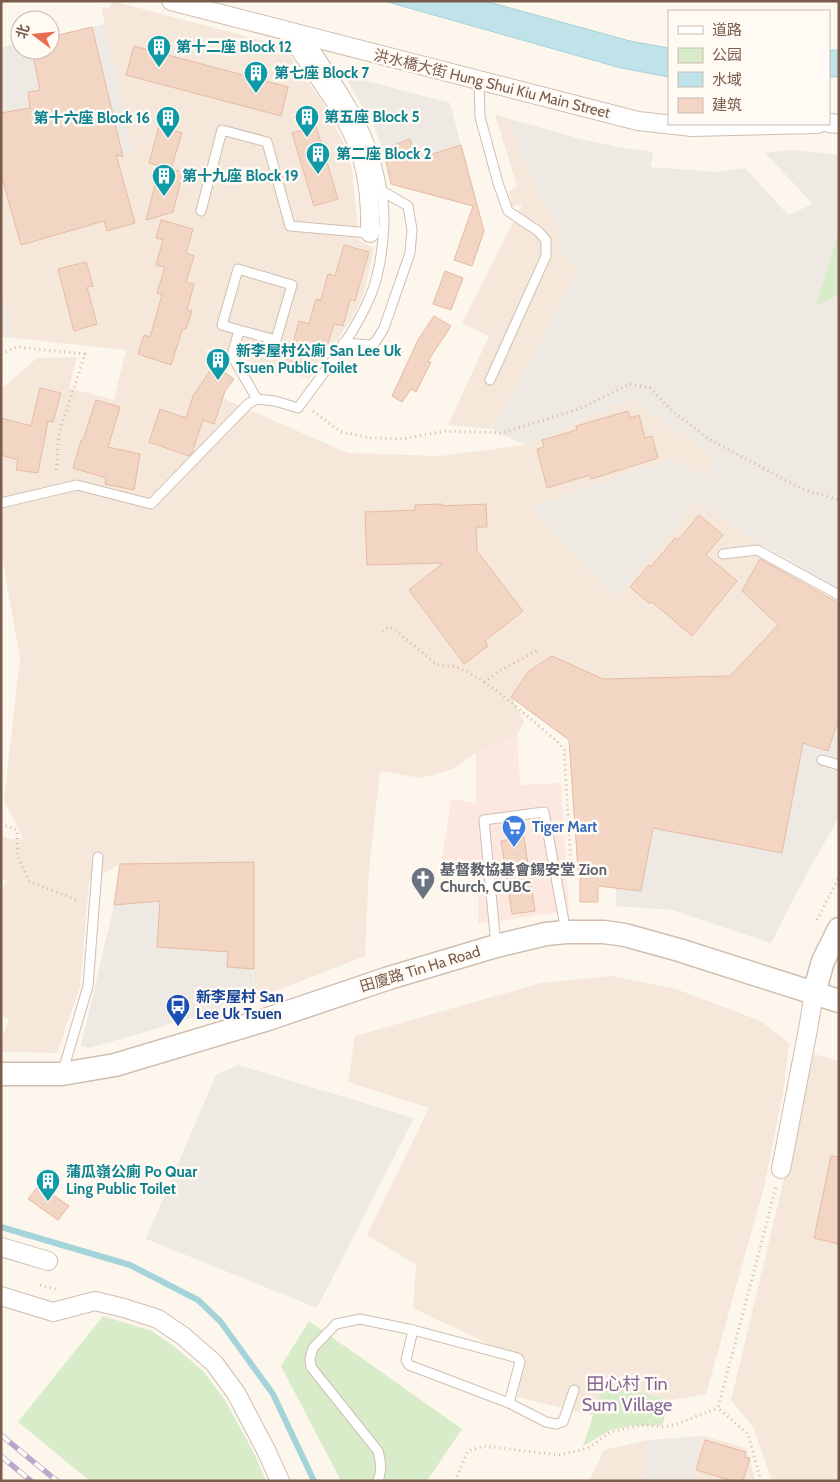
<svg xmlns="http://www.w3.org/2000/svg" width="840" height="1482" font-family="Cabin,'Noto Sans SC',sans-serif">
  <rect width="100%" height="100%" fill="#fdf6ec"/>
  <!-- residential -->
  <g fill="#f5e8da">
    <path d="M 112,1 L 276,44 L 286,50 L 322,102 L 345,145 L 352,169 L 359,241 L 374,248 L 365,290 L 358,307 L 346,327 L 309,379 L 208,349 L 206,352 L 214,365 L 202,383 L 220,397 L 348,453 L 440,456 L 526,445 L 631,399 L 716,457 L 707,479 L 616,598 L 697,501 L 765,547 L 760,558 L 778,625 L 730,676 L 603,679 L 552,656 L 511,697 L 524,721 L 517,736 L 476,753 L 453,769 L 421,778 L 380,771 L 369,869 L 365,956 L 253,1000 L 254,969 L 120,864 L 89,882 L 80,987 L 57,1053 L 1,1052 L 1,1041 L 9,1019 L 1,1015 L 1,893 L 7,880 L 1,879 L 1,835 L 10,839 L 24,839 L 4,801 L 20,658 L 1,550 L 1,389 L 37,358 L 77,357 L 69,388 L 114,400 L 126,350 L 14,338 L 1,295 L 1,174 L 132,152 L 101,7 L 109,9 Z"/>
    <path d="M 495,114 L 510,119 L 517,144 L 538,194 L 557,223 L 562,253 L 580,268 L 507,404 L 490,429 L 448,425 L 489,336 L 462,323 L 522,205 L 512,206 L 509,191 L 517,187 Z"/>
    <path d="M 611,976 L 676,989 L 761,1021 L 789,1043 L 783,1093 L 764,1187 L 706,1394 L 591,1415 L 517,1397 L 524,1361 L 413,1308 L 416,1265 L 367,1235 L 429,1108 L 348,1082 L 355,1036 L 541,983 Z"/>
    <path d="M 814,1054 L 839,1061 L 839,1481 L 772,1481 L 753,1427 L 731,1400 Z"/>
    <path d="M 703,1436 L 747,1448 L 755,1481 L 690,1481 Z"/>
    <path d="M 648,1440 L 643,1481 L 589,1481 L 604,1450 Z"/>
  </g>
  <!-- commercial -->
  <path fill="#fde8e0" d="M 517,736 L 520,785 L 561,783 L 569,911 L 478,924 L 479,877 L 440,873 L 451,799 L 476,803 L 476,753 Z"/>
  <!-- industrial -->
  <g fill="#efe9e4">
    <path d="M 1,1 L 2,47 L 20,43 L 20,50 L 50,50 L 50,37 L 105,24 L 133,152 L 1,174 Z"/>
    <path d="M 344,75 L 450,103 L 477,207 L 391,184 L 383,149 L 372,122 Z"/>
    <path d="M 510,119 L 581,139 L 623,148 L 653,152 L 651,167 L 718,172 L 745,168 L 788,215 L 813,204 L 765,153 L 792,150 L 839,155 L 839,588 L 765,547 L 697,501 L 616,598 L 531,507 L 671,458 L 707,478 L 715,457 L 631,399 L 526,445 L 490,429 L 507,404 L 579,268 L 562,253 L 557,223 L 538,194 L 517,144 Z"/>
    <path d="M 1,293 L 14,338 L 1,337 Z"/>
    <path d="M 760,558 L 839,603 L 839,817 L 800,886 L 771,943 L 672,910 L 616,906 L 616,869 L 578,870 L 569,740 L 511,697 L 529,671 L 552,656 L 603,679 L 730,676 L 778,625 L 742,591 Z"/>
    <path d="M 254,862 L 253,1000 L 90,1048 L 81,1046 L 114,905 L 120,864 Z"/>
    <path d="M 238,1065 L 414,1118 L 317,1308 L 146,1239 L 216,1075 Z"/>
    <path d="M 703,1436 L 690,1481 L 643,1481 L 648,1440 Z"/>
  </g>
  <!-- green -->
  <g fill="#d8ecc9">
    <path d="M 839,231 L 839,294 L 816,306 Z"/>
    <path d="M 103,1316 L 152,1331 L 175,1347 L 204,1372 L 225,1400 L 255,1455 L 266,1481 L 90,1481 L 18,1422 Z"/>
    <path d="M 309,1321 L 462,1429 L 427,1481 L 341,1481 L 281,1366 Z"/>
    <path d="M 604,1382 L 670,1401 L 662,1425 L 630,1426 L 611,1430 L 583,1446 Z"/>
  </g>
  <!-- water -->
  <g fill="#bfe3e8" stroke="#a5d3da">
    <path d="M 384,1 L 485,1 L 630,41 L 669,48 L 669,77 L 621,68 Z"/>
    <rect x="829" y="50" width="10" height="27"/>
  </g>
  <g fill="none" stroke-linecap="round" stroke-linejoin="round">
    <!-- stream -->
    <path stroke="#a5d3da" stroke-width="6" d="M 1,1227 L 130,1265 L 198,1300 L 220,1321 L 273,1394 L 314,1481"/>
  </g>
  <!-- building -->
  <g fill="#f3d5c3" stroke="#e6bba3">
    <path d="M 92,27 L 123,157 L 116,155 L 135,223 L 107,231 L 104,221 L 21,245 L 1,174 L 1,113 L 30,108 L 28,92 L 40,90 L 32,50 L 50,50 L 50,37 Z"/>
    <path d="M 134,46 L 288,87 L 281,116 L 126,75 Z"/>
    <path d="M 159,126 L 182,133 L 171,169 L 183,172 L 173,212 L 146,220 L 160,166 L 149,163 Z"/>
    <path d="M 316,126 L 338,199 L 314,206 L 292,133 Z"/>
    <path d="M 410,139 L 417,159 L 461,145 L 484,231 L 472,266 L 454,260 L 473,206 L 391,184 L 383,149 Z"/>
    <path d="M 161,220 L 193,229 L 186,253 L 194,256 L 186,282 L 194,284 L 187,310 L 192,311 L 186,329 L 183,328 L 171,365 L 138,354 L 144,335 L 150,337 L 162,295 L 157,293 L 165,267 L 156,265 L 163,240 L 156,238 Z"/>
    <path d="M 344,245 L 369,252 L 355,301 L 350,300 L 343,326 L 334,324 L 326,349 L 316,346 L 309,371 L 277,362 L 282,344 L 292,347 L 299,321 L 309,324 L 316,299 L 321,300 L 328,274 L 335,276 Z"/>
    <path d="M 86,262 L 93,286 L 87,287 L 97,324 L 74,331 L 58,269 Z"/>
    <path d="M 445,271 L 463,278 L 451,310 L 433,304 Z"/>
    <path d="M 434,316 L 451,326 L 428,361 L 431,362 L 416,392 L 411,389 L 402,402 L 392,396 L 418,340 Z"/>
    <path d="M 214,365 L 234,379 L 225,391 L 214,424 L 203,420 L 192,453 L 189,456 L 149,442 L 160,409 L 186,418 L 193,396 Z"/>
    <path d="M 40,388 L 61,393 L 53,422 L 48,421 L 38,473 L 16,470 L 18,460 L 1,455 L 1,418 L 31,426 Z"/>
    <path d="M 96,400 L 120,407 L 108,447 L 140,454 L 134,490 L 105,484 L 106,478 L 73,468 L 81,440 L 83,440 Z"/>
    <path d="M 628,411 L 630,418 L 639,415 L 645,438 L 652,436 L 658,458 L 591,479 L 590,475 L 547,488 L 537,449 L 544,447 L 542,440 L 577,430 L 576,426 Z"/>
    <path d="M 442,504 L 442,506 L 486,504 L 487,527 L 476,527 L 477,551 L 523,611 L 485,641 L 488,646 L 464,664 L 409,590 L 443,563 L 367,565 L 365,512 L 415,510 L 415,505 Z"/>
    <path d="M 699,515 L 723,535 L 706,555 L 737,581 L 692,636 L 652,602 L 650,604 L 630,587 L 649,565 L 651,567 L 675,538 L 678,540 Z"/>
    <path d="M 760,559 L 839,603 L 839,718 L 828,751 L 803,743 L 782,853 L 653,828 L 641,891 L 598,886 L 598,902 L 580,902 L 580,870 L 578,870 L 569,740 L 511,697 L 529,671 L 552,656 L 603,679 L 730,676 L 778,625 L 742,591 Z"/>
    <path d="M 524,837 L 535,911 L 512,914 L 501,841 Z"/>
    <path d="M 254,862 L 254,969 L 227,967 L 228,952 L 157,947 L 160,901 L 114,905 L 120,864 Z"/>
    <path d="M 831,1156 L 839,1157 L 839,1244 L 814,1238 Z"/>
    <path d="M 39,1185 L 69,1206 L 58,1220 L 28,1199 Z"/>
    <path d="M 705,1440 L 746,1452 L 744,1457 L 750,1458 L 743,1481 L 733,1481 L 696,1470 Z"/>
  </g>
  <g fill="none" stroke-linecap="round" stroke-linejoin="round">
    <defs>
      <g id="service">
        <path d="M 479,80 L 480,117 L 498,183 L 508,211 L 538,231 L 546,240 L 546,256 L 490,380"/>
        <path d="M 201,211 L 222,130 L 267,142 L 290,226 L 370,233"/>
        <path d="M 239,330 L 222,325 L 238,269 L 292,285 L 276,340 L 239,330 L 232,356 L 257,399"/>
        <path d="M 343,343 L 371,345 L 376,341 L 384,328 L 410,253 L 412,230 L 408,206 L 382,191"/>
        <path d="M 1,503 L 77,485 L 151,504 L 248,404 L 257,399 L 275,401 L 298,408 C 323,373 353,337 370,297 C 380,273 383,248 384,223 C 384,144 348,100 307,37"/>
        <path d="M 723,554 L 757,550 L 839,595"/>
        <path d="M 822,760 L 839,765"/>
        <path d="M 496,945 L 484,820 L 544,812 L 566,932"/>
        <path d="M 62,1074 L 88,986 L 98,857"/>
        <path d="M 413,1330 L 406,1360 L 409,1365 L 509,1403 L 546,1422 L 556,1424 L 563,1422 L 574,1390"/>
        <path d="M 378,1481 C 382,1470 381,1462 378,1451 L 311,1367 L 310,1359 L 313,1348 L 336,1324 L 360,1319 L 413,1330 L 518,1358 L 520,1362 L 509,1403"/>
      </g>
      <g id="minor">
        <path d="M 171,1 L 638,121 L 692,127 L 818,124"/>
        <path d="M 288,32 C 312,69 350,116 362,157 C 369,183 371,207 370,233"/>
        <path d="M 829,123 L 839,124"/>
        <path d="M 781,1169 L 808,1029 L 814,993"/>
        <path d="M 1,1247 L 48,1261"/>
        <path d="M 1,1296 L 53,1312 L 95,1301 L 124,1308 L 158,1319 L 183,1336 L 214,1363 L 236,1393 L 266,1450 L 280,1481"/>
      </g>
      <g id="tertiary">
        <path d="M 814,993 L 823,961 L 839,929"/>
        <path d="M 1,1074 L 62,1074 L 115,1065 L 265,1020 L 389,978 L 496,946 L 546,934 L 566,932 L 604,932 L 625,935 L 679,950 L 839,1001"/>
      </g>
    </defs>
    <!-- service casing -->
    <use href="#service" stroke="#d1beb0" stroke-width="11"/>
    <!-- minor casing -->
    <use href="#minor" stroke="#d1beb0" stroke-width="20"/>
    <!-- tertiary casing -->
    <use href="#tertiary" stroke="#d1beb0" stroke-width="25"/>
    <!-- path -->
    <g stroke="#d9b8a5" stroke-width="3" stroke-dasharray="1 4" stroke-linecap="butt">
      <path d="M 1,354 L 16,347 L 85,354 L 59,433 L 56,474"/>
      <path d="M 313,411 L 341,432 L 372,438 L 403,439 L 445,431 L 502,433 L 579,409 L 630,384 L 650,388 L 670,409 L 707,438 L 802,489 L 839,500"/>
      <path d="M 382,631 L 389,627 L 394,629 L 436,664 C 444,667 452,665 459,668 C 492,682 528,718 557,741 L 564,750 L 571,866"/>
      <path d="M 484,682 L 501,670 L 540,649"/>
      <path d="M 1,824 L 17,830 L 18,857 L 29,881 L 79,901"/>
      <path d="M 817,920 L 839,877"/>
      <path d="M 40,1285 L 58,1290"/>
      <path d="M 455,1481 L 468,1451 L 484,1446 L 560,1455 L 588,1448 L 611,1432 L 641,1425 L 662,1427 L 674,1425 L 718,1408"/>
      <path d="M 761,1481 L 748,1434 L 718,1408 L 776,1187"/>
    </g>
    <!-- service -->
    <use href="#service" stroke="#fff" stroke-width="9"/>
    <!-- minor -->
    <use href="#minor" stroke="#fff" stroke-width="18"/>
    <!-- tertiary -->
    <use href="#tertiary" stroke="#fff" stroke-width="22"/>
    <defs>
      <g id="rail">
        <path d="M 1,1435 L 57,1481"/>
        <path d="M 1,1456 L 31,1481"/>
      </g>
    </defs>
    <!-- rail casing -->
    <use href="#rail" stroke="#b9a8c9" stroke-width="5.5"/>
    <!-- rail -->
    <use href="#rail" stroke="#fffaf3" stroke-width="4" stroke-dasharray="11" stroke-linecap="butt"/>
  </g>
  <!-- icons -->
  <defs>
    <symbol id="building-pin" viewBox="-11 -11 22 30"><path d="M0 17L-7.5 6A9.5 9.5 0 1 1 7.5 6Z" fill="#0f9aa8" stroke="#fffaf3"/><path d="M-4-6H4V6H1V3H-1V6H-4ZM-2.5-4.3h1.7v1.8h-1.7ZM.8-4.3h1.7v1.8H.8ZM-2.5-1h1.7V.8h-1.7ZM.8-1h1.7V.8H.8Z" fill="#fff"/></symbol>
    <symbol id="supermarket-pin" viewBox="-11 -11 22 30"><path d="M0 17L-7.5 6A9.5 9.5 0 1 1 7.5 6Z" fill="#3f7fe0" stroke="#fffaf3"/><path d="M-6-5.5h2.5l.6 2H6L4.5 2H-2.5L-4.4-4H-6ZM-1.5 3.2a1.3 1.3 0 1 0 .1 0ZM3 3.2a1.3 1.3 0 1 0 .1 0Z" fill="#fff"/></symbol>
    <symbol id="church-pin" viewBox="-11 -11 22 30"><path d="M0 17L-7.5 6A9.5 9.5 0 1 1 7.5 6Z" fill="#6b7280" stroke="#fffaf3"/><path d="M-1.2-6h2.4v3.5h3.3v2.4h-3.3V6h-2.4V-.1h-3.3v-2.4h3.3Z" fill="#fff"/></symbol>
    <symbol id="bus-pin" viewBox="-11 -11 22 30"><path d="M0 17L-7.5 6A9.5 9.5 0 1 1 7.5 6Z" fill="#1a4fb4" stroke="#fffaf3"/><path d="M-5-6H5V4H4V6H2V4H-2V6H-4V4H-5ZM-3.5-4V0h7V-4ZM-3.5 1.2v1.5H-2V1.2ZM2 1.2v1.5H3.5V1.2Z" fill="#fff"/></symbol>
  </defs>
  <g fill-rule="evenodd">
    <use href="#building-pin" x="145" y="33" width="28" height="38"/>
    <use href="#building-pin" x="242" y="59" width="28" height="38"/>
    <use href="#building-pin" x="293" y="103" width="28" height="38"/>
    <use href="#building-pin" x="154" y="104" width="28" height="38"/>
    <use href="#building-pin" x="304" y="140" width="28" height="38"/>
    <use href="#building-pin" x="150" y="162" width="28" height="38"/>
    <use href="#building-pin" x="204" y="346" width="28" height="38"/>
    <use href="#supermarket-pin" x="500" y="813" width="28" height="38"/>
    <use href="#church-pin" x="409" y="865" width="28" height="38"/>
    <use href="#bus-pin" x="164" y="992" width="28" height="38"/>
    <use href="#building-pin" x="34" y="1167" width="28" height="38"/>
  </g>
  <g text-anchor="middle" dominant-baseline="central" stroke-width="5" stroke-linejoin="round" paint-order="stroke">
    <!-- culture labels -->
    <g font-size="15" font-weight="bold" fill="#0d838f" stroke="#fffaf3" text-anchor="start">
      <text x="176" y="47">第十二座 Block 12</text>
      <text x="274" y="73">第七座 Block 7</text>
      <text x="324" y="117">第五座 Block 5</text>
      <text x="150" y="118" text-anchor="end">第十六座 Block 16</text>
      <text x="336" y="154">第二座 Block 2</text>
      <text x="182" y="176">第十九座 Block 19</text>
      <text x="236" y="351">新李屋村公廁 San Lee Uk<tspan x="236" dy="17">Tsuen Public Toilet</tspan></text>
      <text x="66" y="1172">蒲瓜嶺公廁 Po Quar<tspan x="66" dy="17">Ling Public Toilet</tspan></text>
    </g>
    <!-- street labels -->
    <g font-size="15" fill="#7a5c4d" stroke="#fffaf3">
      <text transform="translate(492 84) rotate(14)">洪水橋大街 Hung Shui Kiu Main Street</text>
      <text transform="translate(420 969) rotate(-17)">田廈路 Tin Ha Road</text>
    </g>
    <!-- shop labels -->
    <g font-size="15" font-weight="bold" fill="#366cbe" stroke="#fffaf3" text-anchor="start">
      <text x="532" y="827">Tiger Mart</text>
    </g>
    <!-- worship labels -->
    <g font-size="15" font-weight="bold" fill="#5b616d" stroke="#fffaf3" text-anchor="start">
      <text x="440" y="870">基督教協基會錫安堂 Zion<tspan x="440" dy="17">Church, CUBC</tspan></text>
    </g>
    <!-- transit labels -->
    <g font-size="15" font-weight="bold" fill="#164399" stroke="#fffaf3" text-anchor="start">
      <text x="196" y="997">新李屋村 San<tspan x="196" dy="17">Lee Uk Tsuen</tspan></text>
    </g>
    <!-- quarter labels -->
    <g font-size="18" fill="#846695" stroke="#fffaf3">
      <text x="627" y="1384">田心村 Tin<tspan x="627" dy="21">Sum Village</tspan></text>
    </g>
  </g>
  <!-- border -->
  <rect width="840" height="1482" fill="none" stroke="#7a5c4d" stroke-width="5"/>
  <!-- legend -->
  <rect x="668" y="10" width="162" height="115" fill="#fffaf3" stroke="#cabbb1"/>
  <rect x="678" y="26" width="25" height="8" fill="#ffffff" stroke="#cabbb1"/>
  <text x="712" y="35" font-size="15" fill="#7a5c4d">道路</text>
  <rect x="678" y="48" width="25" height="15" fill="#d8ecc9" stroke="#cabbb1"/>
  <text x="712" y="60" font-size="15" fill="#7a5c4d">公园</text>
  <rect x="678" y="72" width="25" height="15" fill="#bfe3e8" stroke="#cabbb1"/>
  <text x="712" y="85" font-size="15" fill="#7a5c4d">水域</text>
  <rect x="678" y="98" width="25" height="15" fill="#f3d5c3" stroke="#cabbb1"/>
  <text x="712" y="110" font-size="15" fill="#7a5c4d">建筑</text>
  <!-- north arrow -->
  <g transform="translate(35 35) rotate(286)"><circle r="24" fill="#fffaf3" stroke="#cabbb1"/>
  <path d="M0-4L9 19L0 12L-9 19Z" fill="#e76f51"/>
  <text y="-8" font-size="14" font-weight="bold" text-anchor="middle" fill="#7a5c4d">北</text>
  </g>
</svg>
